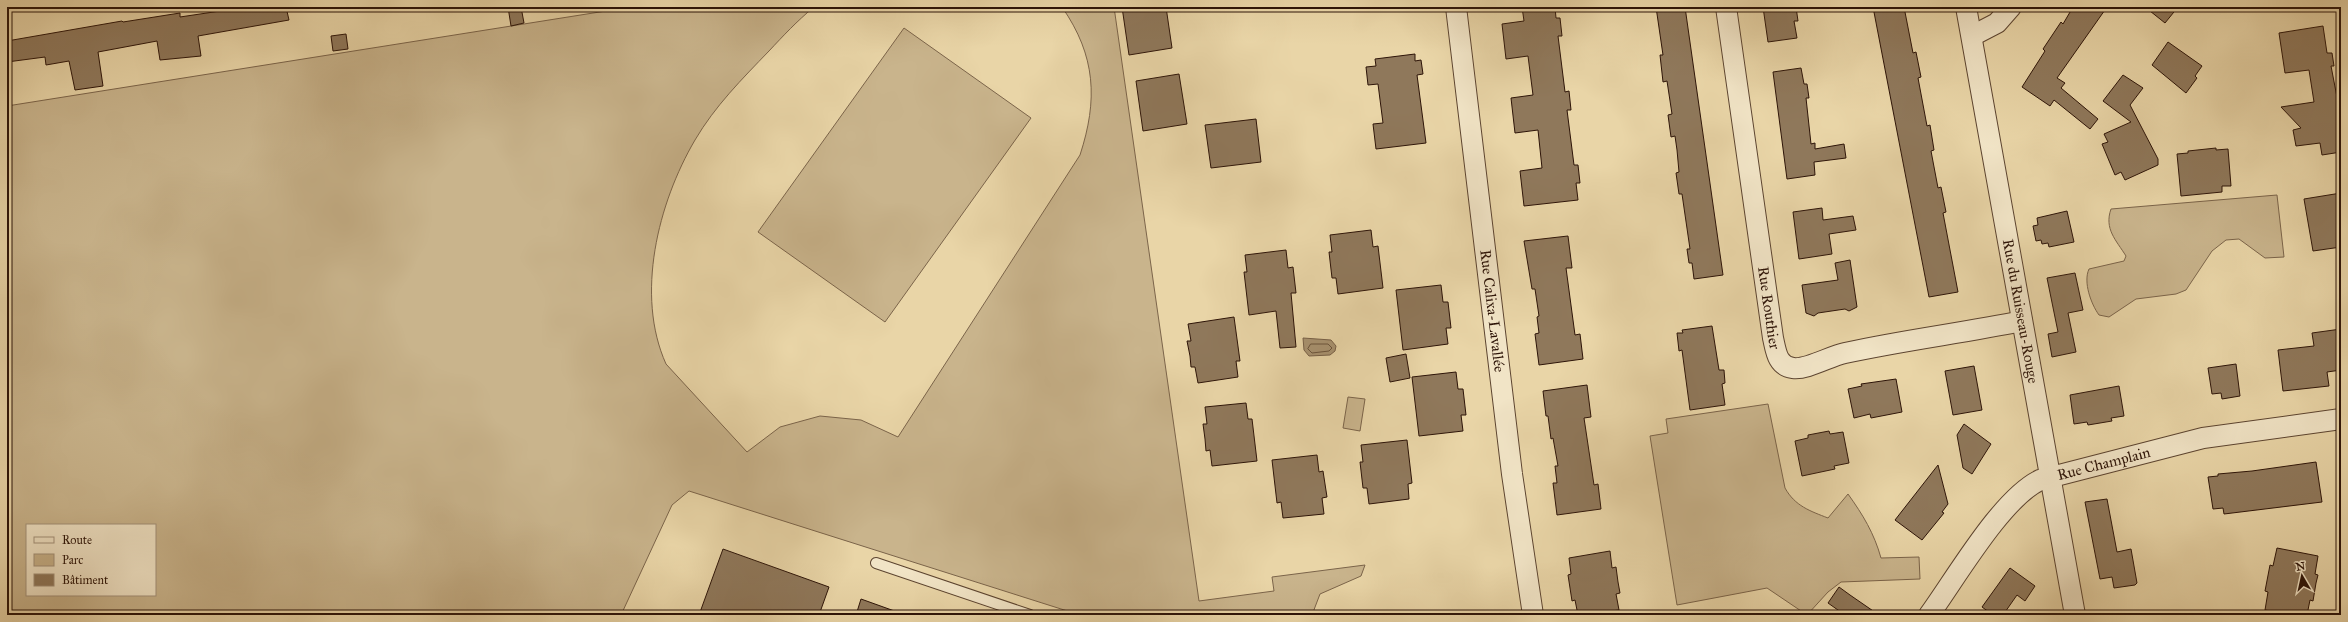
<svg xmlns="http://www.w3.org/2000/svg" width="2348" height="622" font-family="'IM FELL Great Primer',serif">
  <rect width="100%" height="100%" fill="#e9d5a7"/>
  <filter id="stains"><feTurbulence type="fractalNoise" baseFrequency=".005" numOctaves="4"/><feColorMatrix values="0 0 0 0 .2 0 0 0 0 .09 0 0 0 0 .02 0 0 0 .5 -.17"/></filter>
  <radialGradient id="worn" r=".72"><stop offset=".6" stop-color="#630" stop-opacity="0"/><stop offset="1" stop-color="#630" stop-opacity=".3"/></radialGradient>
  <!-- green -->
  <g fill="#c9b48c" stroke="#7b644a" fill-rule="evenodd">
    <path d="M 631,7 L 814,7 C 797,21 783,36 769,51 C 742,79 715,106 695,140 C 658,203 635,295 666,364 L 747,452 L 780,427 L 820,416 L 861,420 L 898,437 L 1080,155 C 1098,100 1096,56 1062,7 L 1114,7 L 1199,601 L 1274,591 L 1272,577 L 1365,565 L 1361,576 L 1320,594 L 1312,615 L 1080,615 L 689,491 L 672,505 L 621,615 L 7,615 L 7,106 ZM 27,525 L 155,525 L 155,595 L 27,595 Z"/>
    <path d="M 904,28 L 1031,118 L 885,322 L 758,232 Z"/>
    <path d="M 2277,195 L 2284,257 L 2265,258 L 2239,239 L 2226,240 L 2212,251 L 2186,290 L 2176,294 L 2136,299 L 2109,317 L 2099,315 C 2091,304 2083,282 2089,269 L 2124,261 L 2126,256 C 2116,240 2104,229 2111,209 Z"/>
    <path d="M 1348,397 L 1365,399 L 1360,431 L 1343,428 Z"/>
    <path d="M 1768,404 L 1785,488 C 1795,506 1810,511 1828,518 L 1848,494 C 1863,515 1874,533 1881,558 L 1919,557 L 1920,579 L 1841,582 L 1828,592 L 1807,615 L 1767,588 L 1677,605 L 1650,436 L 1668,433 L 1666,419 Z"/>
  </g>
  <!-- water -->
  <path fill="#a99371" stroke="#776047" d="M 1303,338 L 1331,340 L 1336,346 L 1335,351 L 1330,355 L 1309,356 L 1304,350 Z"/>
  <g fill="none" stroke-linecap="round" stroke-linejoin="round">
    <!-- shore -->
    <path stroke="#6b543c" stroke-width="1" d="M 1311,344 L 1328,344 L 1332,348 L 1329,351 L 1312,353 L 1308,349 Z"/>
  </g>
  <!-- building -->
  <g fill="#8f785b" stroke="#2d1408">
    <path d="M 247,7 L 286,7 L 289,20 L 198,36 L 201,56 L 160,60 L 157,41 L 98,52 L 103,86 L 75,90 L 69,61 L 46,65 L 45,57 L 7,62 L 7,41 L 122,21 L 123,22 L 180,13 L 180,17 Z"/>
    <path d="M 508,7 L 521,7 L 524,23 L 511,26 Z"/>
    <path d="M 1122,7 L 1166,7 L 1172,48 L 1129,55 Z"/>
    <path d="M 1522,7 L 1555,7 L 1556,18 L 1560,18 L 1562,36 L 1558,36 L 1565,92 L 1569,91 L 1571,110 L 1567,110 L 1574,165 L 1578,165 L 1580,183 L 1576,183 L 1578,200 L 1524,206 L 1520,171 L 1542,168 L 1538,130 L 1515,133 L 1511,98 L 1533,95 L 1528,56 L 1506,59 L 1502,24 L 1524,21 Z"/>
    <path d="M 1656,7 L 1685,7 L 1723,275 L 1694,279 L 1692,263 L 1689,263 L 1687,249 L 1690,249 L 1682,194 L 1679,194 L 1676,173 L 1679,172 L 1677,150 L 1675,136 L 1671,137 L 1668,115 L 1672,114 L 1667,81 L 1663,82 L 1660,55 L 1663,55 Z"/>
    <path d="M 1763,7 L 1796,7 L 1798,21 L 1794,21 L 1797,38 L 1768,42 Z"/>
    <path d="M 1873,7 L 1904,7 L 1913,53 L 1916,52 L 1921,77 L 1918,78 L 1927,126 L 1930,125 L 1934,150 L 1931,151 L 1938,188 L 1941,187 L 1946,212 L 1943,213 L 1958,292 L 1929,297 Z"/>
    <path d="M 2073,7 L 2107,7 L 2057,78 L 2065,83 L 2061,88 L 2098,119 L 2090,129 L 2054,100 L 2050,106 L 2022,87 L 2045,51 L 2043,49 L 2061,22 L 2063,24 Z"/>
    <path d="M 2145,7 L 2178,7 L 2165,23 Z"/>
    <path d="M 2323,26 L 2327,53 L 2332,53 L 2334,66 L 2331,66 L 2341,118 L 2341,152 L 2322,155 L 2320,143 L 2296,146 L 2293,130 L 2301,128 L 2281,107 L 2314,102 L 2309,70 L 2285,73 L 2279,33 Z"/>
    <path d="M 346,34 L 348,49 L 333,51 L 331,36 Z"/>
    <path d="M 2168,42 L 2202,66 L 2195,76 L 2197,78 L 2186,93 L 2152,65 Z"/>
    <path d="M 1415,54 L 1415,61 L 1421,60 L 1423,74 L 1417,75 L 1426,143 L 1376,149 L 1373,124 L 1383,123 L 1378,84 L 1368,85 L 1366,67 L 1376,66 L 1375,59 Z"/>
    <path d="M 1801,68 L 1804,84 L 1807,84 L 1809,98 L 1806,98 L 1811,144 L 1815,143 L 1815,149 L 1844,144 L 1846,158 L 1814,162 L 1815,175 L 1787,179 L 1773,72 Z"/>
    <path d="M 1179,74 L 1187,124 L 1143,131 L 1136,81 Z"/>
    <path d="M 2123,75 L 2143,88 L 2130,105 L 2158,159 L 2158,165 L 2125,180 L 2121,172 L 2115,175 L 2102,144 L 2108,142 L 2104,134 L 2131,122 L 2103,101 Z"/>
    <path d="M 1256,119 L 1261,162 L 1211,168 L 1205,125 Z"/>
    <path d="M 2216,148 L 2216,150 L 2228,149 L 2231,186 L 2222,186 L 2222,192 L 2181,196 L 2177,154 L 2188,153 L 2188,151 Z"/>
    <path d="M 2341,193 L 2341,247 L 2313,251 L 2304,199 Z"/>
    <path d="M 1822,208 L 1823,220 L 1853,216 L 1856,230 L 1829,234 L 1832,254 L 1799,259 L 1793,212 Z"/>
    <path d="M 2067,211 L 2074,242 L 2049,247 L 2048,243 L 2042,244 L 2041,240 L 2036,241 L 2033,226 L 2038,225 L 2037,218 Z"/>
    <path d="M 1371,230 L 1373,247 L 1378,246 L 1383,288 L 1338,294 L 1336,278 L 1332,278 L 1329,252 L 1332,252 L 1330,235 Z"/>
    <path d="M 1568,236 L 1572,268 L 1566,268 L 1575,335 L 1580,334 L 1583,359 L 1539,365 L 1535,334 L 1539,333 L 1537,317 L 1539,316 L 1535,289 L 1532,289 L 1524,241 Z"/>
    <path d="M 1286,250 L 1288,268 L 1293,267 L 1296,293 L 1291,293 L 1296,347 L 1280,348 L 1276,311 L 1249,315 L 1244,272 L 1247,272 L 1245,255 Z"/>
    <path d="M 1850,260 L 1857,307 L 1849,311 L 1845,309 L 1818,313 L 1814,316 L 1806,313 L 1802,285 L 1838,280 L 1835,263 Z"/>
    <path d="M 2075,273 L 2083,310 L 2068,313 L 2076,352 L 2052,357 L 2048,334 L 2058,332 L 2047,278 Z"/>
    <path d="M 1441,285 L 1443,302 L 1448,302 L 1451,328 L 1446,328 L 1448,344 L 1403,350 L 1396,290 Z"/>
    <path d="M 1234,317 L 1240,361 L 1236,361 L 1238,377 L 1198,383 L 1195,367 L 1191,367 L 1190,356 L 1187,341 L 1191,341 L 1188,324 Z"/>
    <path d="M 1712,326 L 1719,370 L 1724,370 L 1725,383 L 1722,384 L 1725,405 L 1690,410 L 1682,350 L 1679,351 L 1677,333 L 1683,333 L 1682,330 Z"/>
    <path d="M 2341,329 L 2341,370 L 2327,372 L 2329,386 L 2283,391 L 2278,350 L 2314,346 L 2312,333 Z"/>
    <path d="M 1406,354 L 1410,378 L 1390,382 L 1386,358 Z"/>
    <path d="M 2236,364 L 2240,396 L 2222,399 L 2221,393 L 2212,394 L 2208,368 Z"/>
    <path d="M 1974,366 L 1982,410 L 1953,415 L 1945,371 Z"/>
    <path d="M 1456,372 L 1458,389 L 1463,389 L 1466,415 L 1461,415 L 1463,431 L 1419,436 L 1412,377 Z"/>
    <path d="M 1896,379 L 1902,412 L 1871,418 L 1870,414 L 1854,418 L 1848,389 L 1862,386 L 1861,384 Z"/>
    <path d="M 1587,385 L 1591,417 L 1584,418 L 1594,485 L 1598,484 L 1601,509 L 1557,515 L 1553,483 L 1557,483 L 1555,466 L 1558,466 L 1553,438 L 1551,439 L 1548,416 L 1546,416 L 1543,391 Z"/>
    <path d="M 2119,386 L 2124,416 L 2111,418 L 2112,421 L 2088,425 L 2087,422 L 2074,424 L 2070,395 Z"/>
    <path d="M 1246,403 L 1248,419 L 1252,419 L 1257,461 L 1212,466 L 1210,450 L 1206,451 L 1205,439 L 1203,424 L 1207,424 L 1205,407 Z"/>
    <path d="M 1964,424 L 1991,444 L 1972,474 L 1963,468 L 1957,435 Z"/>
    <path d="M 1829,431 L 1830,434 L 1843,432 L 1849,463 L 1834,466 L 1835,469 L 1802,476 L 1795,441 L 1808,438 L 1808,435 Z"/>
    <path d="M 1407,440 L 1412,483 L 1408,484 L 1409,499 L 1369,504 L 1367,488 L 1363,488 L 1360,462 L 1363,462 L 1361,445 Z"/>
    <path d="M 1317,455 L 1319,472 L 1323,471 L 1327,497 L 1322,498 L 1324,514 L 1283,518 L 1281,502 L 1277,503 L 1272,460 Z"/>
    <path d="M 2316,462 L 2322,502 L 2224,514 L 2223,508 L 2213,509 L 2208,477 L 2218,476 L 2218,474 L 2252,471 Z"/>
    <path d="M 1938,465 L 1948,504 L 1942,512 L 1944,513 L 1922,540 L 1895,520 Z"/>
    <path d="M 2107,499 L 2117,552 L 2131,549 L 2137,583 L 2135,585 L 2114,588 L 2112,577 L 2100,579 L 2085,502 Z"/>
    <path d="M 2277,548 L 2318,556 L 2315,574 L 2318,575 L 2316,583 L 2313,601 L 2310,600 L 2307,615 L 2294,615 L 2265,610 L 2268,592 L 2265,591 L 2270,565 L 2273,566 Z"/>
    <path d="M 723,549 L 829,587 L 819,615 L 699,615 Z"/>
    <path d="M 1610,551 L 1612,568 L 1616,567 L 1618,582 L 1620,593 L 1616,594 L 1619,610 L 1578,615 L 1575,600 L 1572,601 L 1568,575 L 1571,574 L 1569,558 Z"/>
    <path d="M 2010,568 L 2035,586 L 2025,601 L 2017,595 L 2003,615 L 1993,615 L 1982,607 Z"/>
    <path d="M 1839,587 L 1850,595 L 1879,615 L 1845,615 L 1828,603 Z"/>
    <path d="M 861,599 L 900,613 L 899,615 L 856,615 Z"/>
  </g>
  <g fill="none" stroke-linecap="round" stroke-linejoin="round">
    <defs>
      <path id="service" d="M 876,563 L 1030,615"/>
      <g id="minor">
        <path id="s1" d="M 1456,7 L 1512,474 L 1533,615"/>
        <path id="s2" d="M 1726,7 L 1773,338 C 1776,351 1777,366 1793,368 C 1807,370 1830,356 1845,353 C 1904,340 1963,333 2022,321"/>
        <path id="s3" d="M 1966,7 L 2075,615"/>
        <path d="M 1972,36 L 1997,23 L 2011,7"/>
        <path id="s4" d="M 1929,615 C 1956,578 2001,499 2040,480 L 2203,438 L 2341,419"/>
      </g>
    </defs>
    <!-- service casing -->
    <use href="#service" stroke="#5c4430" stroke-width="12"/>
    <!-- minor casing -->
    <use href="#minor" stroke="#5c4430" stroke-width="22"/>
    <!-- service -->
    <use href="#service" stroke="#f1e4c6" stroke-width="10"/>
    <!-- minor -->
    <use href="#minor" stroke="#f1e4c6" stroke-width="20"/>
  </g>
  <g text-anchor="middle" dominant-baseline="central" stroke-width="3" stroke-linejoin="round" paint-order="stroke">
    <!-- street labels -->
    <g font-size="15" fill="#2d1408" stroke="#f1e4c6">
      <text stroke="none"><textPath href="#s2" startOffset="304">Rue Routhier</textPath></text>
      <text stroke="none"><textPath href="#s1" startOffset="306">Rue Calixa-Lavallée</textPath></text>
      <text stroke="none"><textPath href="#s3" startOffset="309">Rue du Ruisseau-Rouge</textPath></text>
      <text stroke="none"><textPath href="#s4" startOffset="242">Rue Champlain</textPath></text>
    </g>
  </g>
  <!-- margin -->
  <rect width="2348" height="622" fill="none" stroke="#e9d5a7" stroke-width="24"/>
  <rect x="8" y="8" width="2332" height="606" fill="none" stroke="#2d1408" stroke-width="2"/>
  <rect x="12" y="12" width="2324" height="598" fill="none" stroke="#2d1408"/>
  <!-- legend -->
  <rect x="26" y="524" width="130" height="72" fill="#f1e4c6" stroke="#a3917a"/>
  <rect x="34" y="537" width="20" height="6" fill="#f1e4c6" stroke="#a3917a"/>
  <text x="62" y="544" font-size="12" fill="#2d1408">Route</text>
  <rect x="34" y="554" width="20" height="12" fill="#c9b48c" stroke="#a3917a"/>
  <text x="62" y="564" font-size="12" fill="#2d1408">Parc</text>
  <rect x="34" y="574" width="20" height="12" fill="#8f785b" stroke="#a3917a"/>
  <text x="62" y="584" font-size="12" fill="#2d1408">Bâtiment</text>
  <!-- north arrow -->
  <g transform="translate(2302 576) rotate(351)" stroke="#f1e4c6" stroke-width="3" paint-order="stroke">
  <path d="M0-3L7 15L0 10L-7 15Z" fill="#2d1408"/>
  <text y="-6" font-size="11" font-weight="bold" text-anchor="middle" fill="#2d1408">N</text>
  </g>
  <rect width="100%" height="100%" filter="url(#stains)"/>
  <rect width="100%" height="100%" fill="url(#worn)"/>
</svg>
